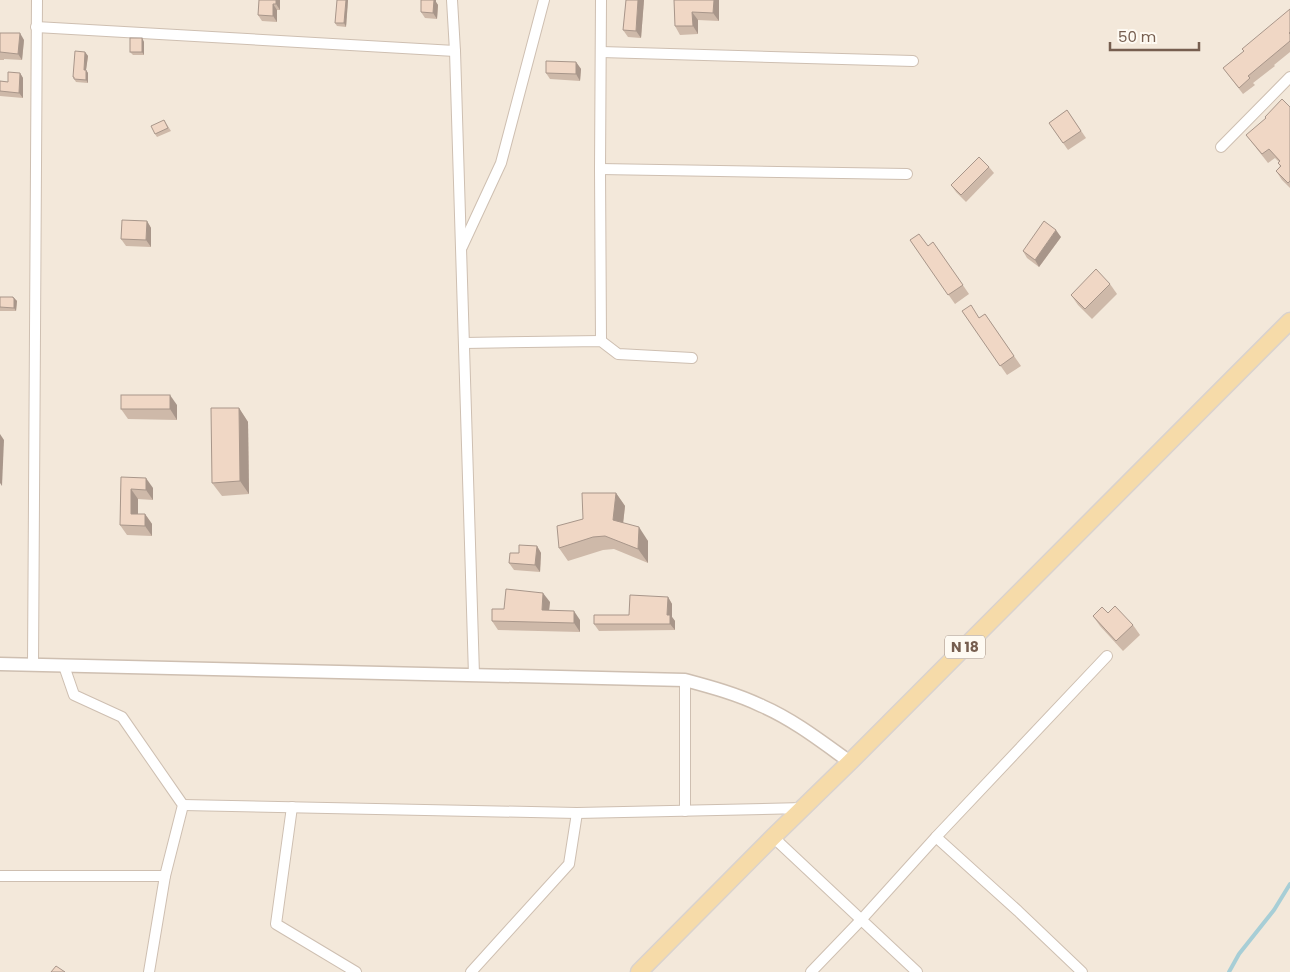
<svg xmlns="http://www.w3.org/2000/svg" width="1290" height="972" font-family="Poppins,sans-serif">
  <rect width="100%" height="100%" fill="#fcf6ec"/>
  <!-- residential -->
  <rect fill="#f3e8da" x="0" y="0" width="1290" height="972"/>
  <g fill="none" stroke-linecap="round" stroke-linejoin="round">
    <!-- stream -->
    <path stroke="#a7ced6" stroke-width="4" d="M 1229,972 L 1239,954 L 1274,910 L 1290,884"/>
    <defs>
      <g id="minor">
        <path d="M 452,0 L 455,51 L 474,675"/>
        <path d="M 36,27 L 455,51"/>
        <path d="M 601,52 L 913,61"/>
        <path d="M 1221,147 L 1290,77"/>
        <path d="M 600,169 L 907,174"/>
        <path d="M 462,247 L 501,163 L 544,0"/>
        <path d="M 601,341 L 600,169 L 601,0"/>
        <path d="M 464,343 L 601,341 L 618,354 L 692,358"/>
        <path d="M 33,665 L 37,0"/>
        <path d="M 64,666 L 74,695 L 122,717 L 183,805 L 165,876 L 149,972"/>
        <path d="M 183,805 L 577,813 L 804,808"/>
        <path d="M 292,807 L 276,924 L 356,972"/>
        <path d="M 685,811 L 685,680"/>
        <path d="M 773,837 L 917,972"/>
        <path d="M 936,837 L 1018,911 L 1082,972"/>
        <path d="M 0,876 L 165,876"/>
        <path d="M 471,972 L 569,864 L 577,813"/>
        <path d="M 811,972 L 861,920 L 936,837 L 1107,656"/>
      </g>
      <path id="tertiary" d="M 0,664 L 685,680 C 711,687 737,694 762,706 C 794,720 822,742 850,762"/>
      <path id="primary" d="M 639,972 L 773,837 L 850,762 L 1290,321"/>
    </defs>
    <!-- minor casing -->
    <use href="#minor" stroke="#cebfb1" stroke-width="12"/>
    <!-- tertiary casing -->
    <use href="#tertiary" stroke="#cebfb1" stroke-width="15"/>
    <!-- primary casing -->
    <use href="#primary" stroke="#d9d2ce" stroke-width="19"/>
    <!-- minor -->
    <use href="#minor" stroke="#fff" stroke-width="10"/>
    <!-- tertiary -->
    <use href="#tertiary" stroke="#fff" stroke-width="12"/>
    <!-- primary -->
    <use href="#primary" stroke="#f6dba9" stroke-width="16"/>
  </g>
  <!-- wall -->
  <g fill="#ceb9a9">
    <path d="M 259,0 L 280,0 L 280,10 L 277,10 L 277,22 L 262,21 L 258,15 Z"/>
    <path d="M 337,0 L 348,0 L 346,27 L 337,26 L 335,23 Z"/>
    <path d="M 626,0 L 644,0 L 641,38 L 628,37 L 623,30 Z"/>
    <path d="M 674,0 L 719,0 L 719,21 L 698,20 L 698,34 L 680,35 L 675,26 Z"/>
    <path d="M 436,2 L 438,5 L 437,19 L 425,18 L 421,12 Z"/>
    <path d="M 1290,9 L 1290,52 L 1274,65 L 1275,66 L 1253,83 L 1255,85 L 1243,94 L 1223,68 L 1244,51 Z"/>
    <path d="M 0,33 L 24,40 L 22,60 L 4,59 L 4,60 L 0,60 Z"/>
    <path d="M 142,38 L 144,42 L 144,55 L 133,55 L 130,52 Z"/>
    <path d="M 85,52 L 88,56 L 86,70 L 88,73 L 88,83 L 76,82 L 73,77 Z"/>
    <path d="M 576,62 L 581,69 L 580,81 L 550,79 L 546,73 Z"/>
    <path d="M 20,73 L 23,78 L 23,98 L 0,96 L 0,81 L 8,82 Z"/>
    <path d="M 1290,107 L 1290,188 L 1282,180 L 1276,171 L 1280,166 L 1278,163 L 1279,162 L 1275,158 L 1268,163 L 1246,135 Z"/>
    <path d="M 1067,110 L 1086,138 L 1068,150 L 1049,123 Z"/>
    <path d="M 164,120 L 171,131 L 157,137 L 155,134 Z"/>
    <path d="M 989,167 L 994,173 L 966,202 L 956,192 L 951,185 Z"/>
    <path d="M 147,221 L 151,228 L 151,247 L 126,246 L 121,239 Z"/>
    <path d="M 1061,237 L 1039,267 L 1027,258 L 1023,251 Z"/>
    <path d="M 910,240 L 928,246 L 933,242 L 969,294 L 955,304 Z"/>
    <path d="M 1110,284 L 1117,294 L 1092,319 L 1078,305 L 1071,295 Z"/>
    <path d="M 0,297 L 14,298 L 17,301 L 16,311 L 0,311 Z"/>
    <path d="M 962,311 L 979,318 L 985,314 L 1021,366 L 1007,375 Z"/>
    <path d="M 177,405 L 177,420 L 128,419 L 121,409 Z"/>
    <path d="M 239,408 L 248,422 L 249,494 L 222,496 L 212,483 Z"/>
    <path d="M 121,477 L 153,488 L 153,500 L 138,499 L 138,514 L 145,514 L 152,524 L 152,536 L 127,535 L 120,525 Z"/>
    <path d="M 616,493 L 625,506 L 623,523 L 648,541 L 648,563 L 614,549 L 603,550 L 568,561 L 559,548 L 583,519 Z"/>
    <path d="M 537,546 L 541,553 L 540,572 L 514,570 L 509,563 Z"/>
    <path d="M 668,597 L 672,604 L 672,617 L 675,621 L 675,630 L 599,631 L 594,624 L 629,615 Z"/>
    <path d="M 550,602 L 549,610 L 580,620 L 580,632 L 498,630 L 492,621 L 504,609 Z"/>
    <path d="M 1093,616 L 1133,625 L 1140,635 L 1123,651 L 1100,626 Z"/>
  </g>
  <!-- shaded-wall -->
  <g fill="#a8968a">
    <path d="M 276,0 L 280,0 L 280,10 L 276,4 Z"/>
    <path d="M 346,0 L 348,0 L 346,27 L 344,23 Z"/>
    <path d="M 432,0 L 436,0 L 436,2 L 438,5 L 437,19 L 433,13 Z"/>
    <path d="M 638,0 L 644,0 L 641,38 L 636,31 Z"/>
    <path d="M 714,0 L 719,0 L 719,21 L 713,13 Z"/>
    <path d="M 273,4 L 277,10 L 277,22 L 273,16 Z"/>
    <path d="M 692,12 L 698,20 L 698,34 L 693,26 Z"/>
    <path d="M 20,33 L 24,40 L 22,60 L 18,54 Z"/>
    <path d="M 142,38 L 144,42 L 144,55 L 142,52 Z"/>
    <path d="M 85,52 L 88,56 L 86,70 L 88,73 L 88,83 L 86,80 L 84,70 Z"/>
    <path d="M 576,62 L 581,69 L 580,81 L 576,74 Z"/>
    <path d="M 20,73 L 23,78 L 23,98 L 19,93 Z"/>
    <path d="M 147,221 L 151,228 L 151,247 L 146,240 Z"/>
    <path d="M 1056,230 L 1061,237 L 1039,267 L 1035,260 Z"/>
    <path d="M 13,297 L 17,301 L 16,311 L 14,308 Z"/>
    <path d="M 170,395 L 177,405 L 177,420 L 170,409 Z"/>
    <path d="M 239,408 L 248,422 L 249,494 L 240,481 Z"/>
    <path d="M 0,434 L 4,440 L 2,486 L 0,483 Z"/>
    <path d="M 146,478 L 153,488 L 153,500 L 146,490 Z"/>
    <path d="M 131,489 L 138,499 L 138,524 L 131,514 Z"/>
    <path d="M 616,493 L 625,506 L 622,533 L 613,520 Z"/>
    <path d="M 145,514 L 152,524 L 152,536 L 145,526 Z"/>
    <path d="M 639,527 L 648,541 L 648,563 L 638,549 Z"/>
    <path d="M 537,546 L 541,553 L 540,572 L 535,565 Z"/>
    <path d="M 543,593 L 550,602 L 548,619 L 542,610 Z"/>
    <path d="M 668,597 L 672,604 L 672,617 L 675,621 L 675,630 L 670,624 L 667,615 Z"/>
    <path d="M 574,611 L 580,620 L 580,632 L 574,623 Z"/>
  </g>
  <!-- building -->
  <g fill="#f0d7c5" stroke="#a8968a">
    <path d="M 259,0 L 276,0 L 276,4 L 273,4 L 273,16 L 258,15 Z"/>
    <path d="M 337,0 L 346,0 L 344,23 L 335,23 Z"/>
    <path d="M 421,0 L 434,0 L 433,13 L 421,12 Z"/>
    <path d="M 626,0 L 638,0 L 636,31 L 623,30 Z"/>
    <path d="M 674,0 L 714,0 L 713,13 L 692,12 L 693,26 L 675,26 Z"/>
    <path d="M 1290,9 L 1290,32 L 1289,33 L 1290,34 L 1290,41 L 1248,76 L 1250,78 L 1239,88 L 1223,68 L 1244,51 L 1242,49 Z"/>
    <path d="M 0,33 L 20,33 L 18,54 L 0,52 Z"/>
    <rect x="130" y="38" width="12" height="14"/>
    <path d="M 75,51 L 85,52 L 84,70 L 86,70 L 86,80 L 74,79 L 74,77 L 73,77 Z"/>
    <path d="M 546,61 L 576,62 L 576,74 L 546,73 Z"/>
    <path d="M 8,72 L 20,73 L 19,93 L 0,91 L 0,81 L 8,82 Z"/>
    <path d="M 1282,99 L 1290,107 L 1290,181 L 1288,183 L 1276,171 L 1281,166 L 1278,163 L 1280,161 L 1269,149 L 1262,154 L 1246,135 L 1266,118 L 1265,117 Z"/>
    <path d="M 1067,110 L 1081,131 L 1063,143 L 1049,123 Z"/>
    <path d="M 164,120 L 168,128 L 155,134 L 151,126 Z"/>
    <path d="M 979,157 L 989,167 L 961,195 L 951,185 Z"/>
    <path d="M 122,220 L 147,221 L 146,240 L 121,239 Z"/>
    <path d="M 1044,221 L 1056,230 L 1035,260 L 1023,251 Z"/>
    <path d="M 919,234 L 928,246 L 933,242 L 963,285 L 948,295 L 910,240 Z"/>
    <path d="M 1096,269 L 1110,284 L 1085,309 L 1071,295 Z"/>
    <path d="M 0,297 L 13,297 L 13,298 L 14,298 L 14,308 L 0,307 Z"/>
    <path d="M 971,305 L 979,318 L 985,314 L 1014,356 L 1000,366 L 962,311 Z"/>
    <rect x="121" y="395" width="49" height="14"/>
    <path d="M 211,408 L 239,408 L 240,481 L 212,483 Z"/>
    <path d="M 121,477 L 146,478 L 146,490 L 131,489 L 131,514 L 145,514 L 145,526 L 120,525 Z"/>
    <path d="M 582,493 L 616,493 L 613,520 L 639,527 L 638,549 L 605,536 L 593,537 L 559,548 L 557,526 L 583,519 Z"/>
    <path d="M 519,545 L 537,546 L 535,565 L 509,563 L 510,553 L 519,553 Z"/>
    <path d="M 506,589 L 543,593 L 542,610 L 574,611 L 574,623 L 492,621 L 492,609 L 504,609 Z"/>
    <path d="M 630,595 L 668,597 L 667,615 L 670,615 L 670,624 L 594,624 L 594,615 L 629,615 Z"/>
    <path d="M 1115,606 L 1133,625 L 1116,641 L 1093,616 L 1102,607 L 1108,613 Z"/>
    <path d="M 56,966 L 65,972 L 51,972 Z"/>
  </g>
  <g text-anchor="middle" dominant-baseline="central" stroke-width="5" stroke-linejoin="round" paint-order="stroke">
    <!-- shield labels -->
    <rect fill="#fefaf2" stroke="#9f8d80" stroke-width="1" x="945" y="635.5" width="40" height="23" rx="4"/>
    <g font-size="14" font-weight="bold" fill="#765e4f">
      <text x="965" y="647">N 18</text>
    </g>
  </g>
  <!-- scale -->
  <path d="M1110 42v8h89v-8" fill="none" stroke="#765e4f" stroke-width="2.5"/>
  <text x="1118" y="42" font-size="15" fill="#765e4f" stroke="#fefaf2" stroke-width="4" paint-order="stroke">50 m</text>
</svg>
